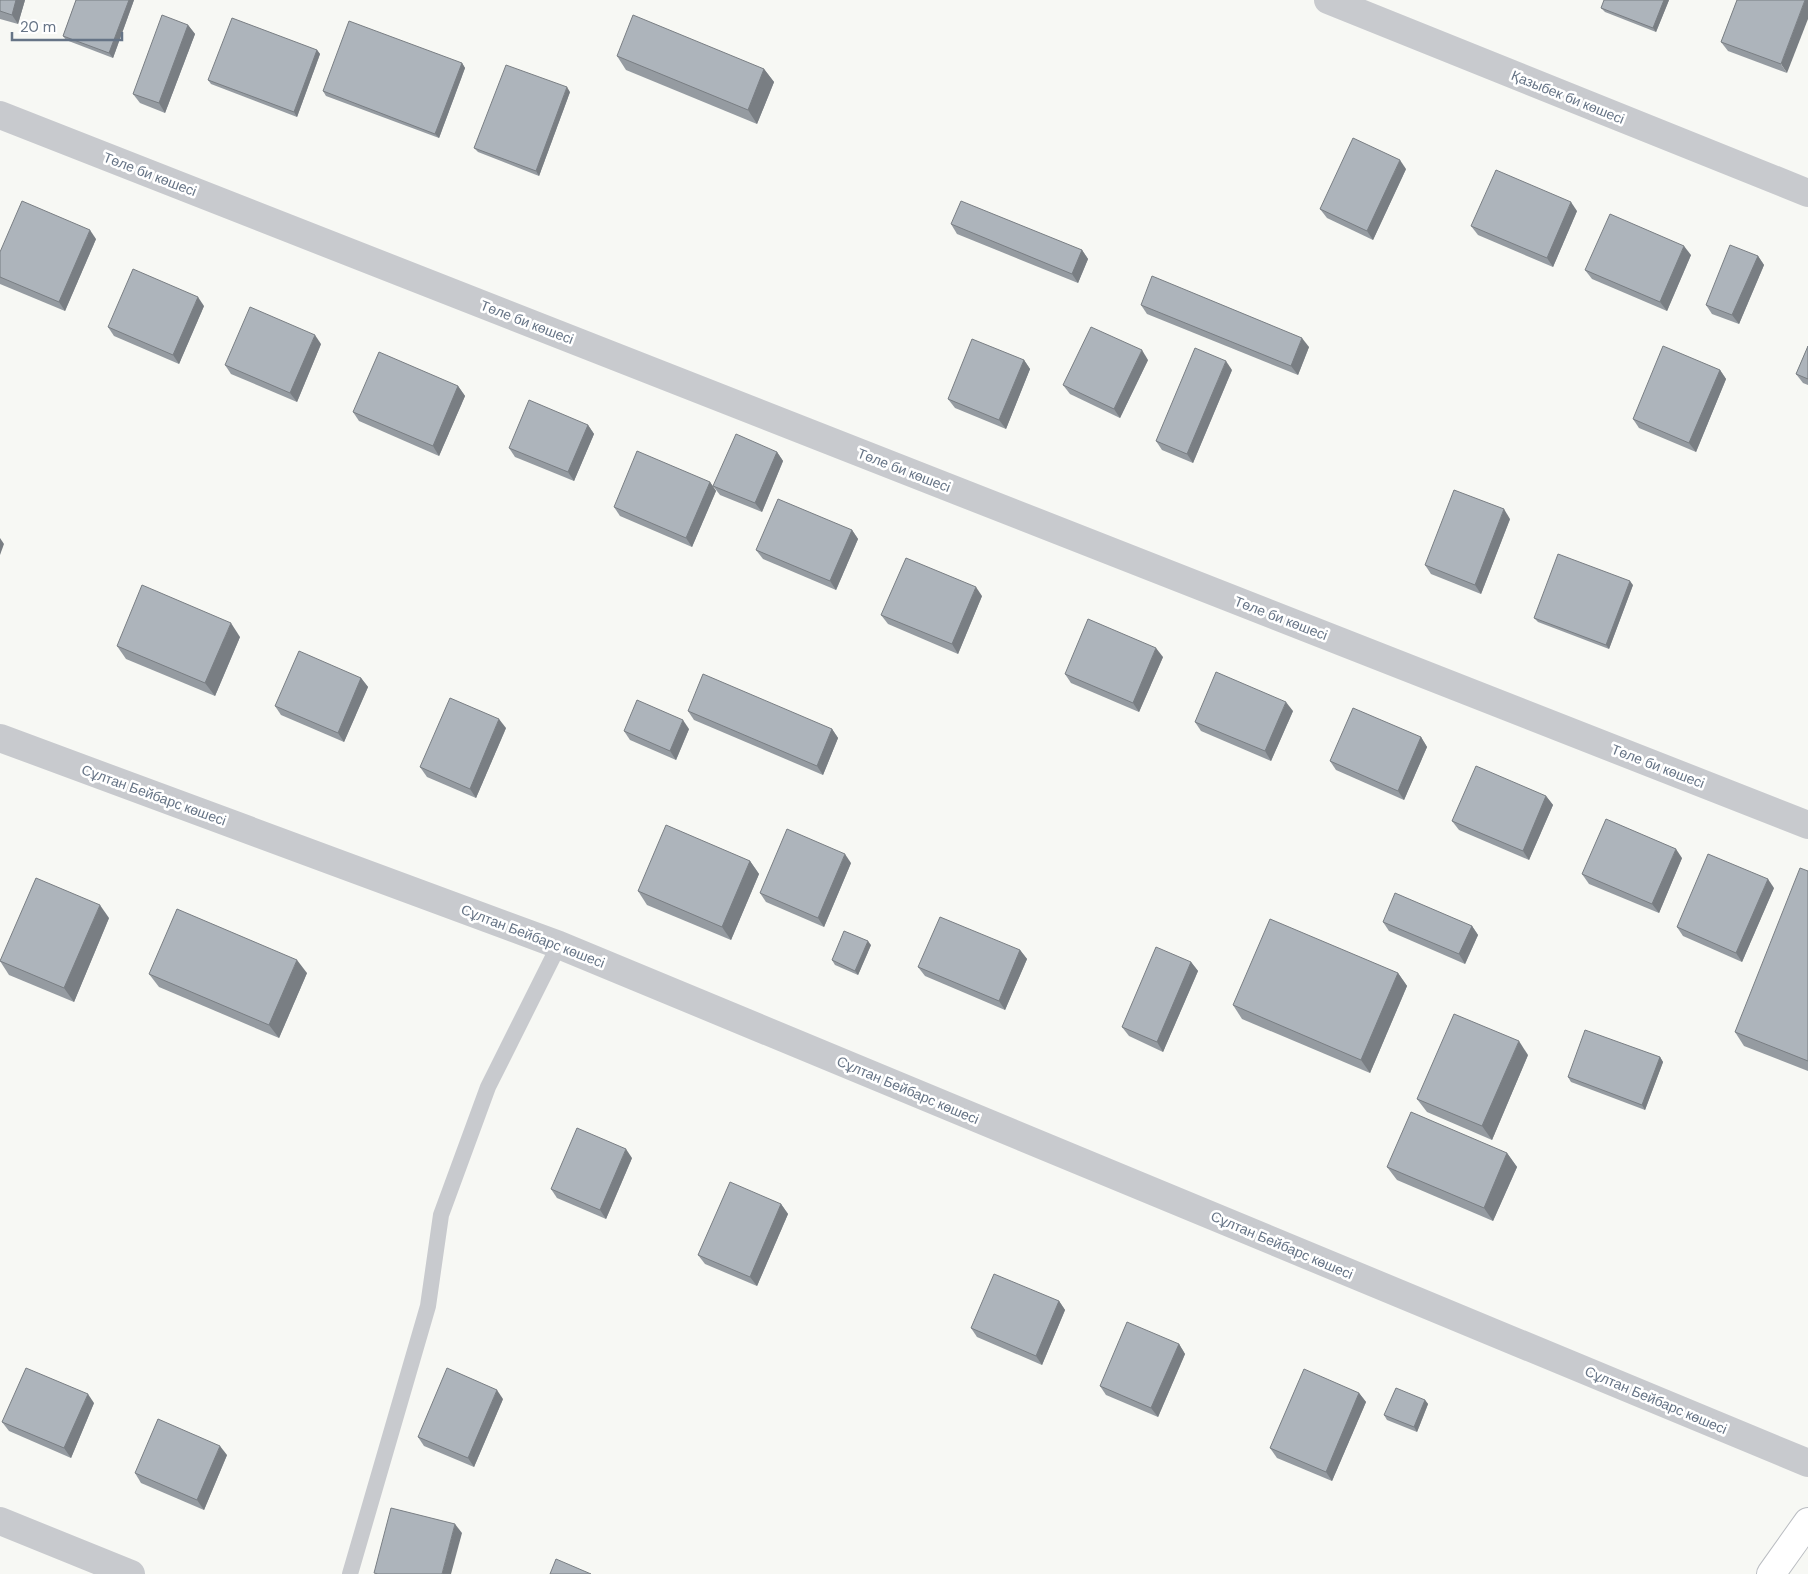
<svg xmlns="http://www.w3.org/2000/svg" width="1808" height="1574" font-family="'DM Sans',sans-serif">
  <rect width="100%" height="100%" fill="#f7f8f4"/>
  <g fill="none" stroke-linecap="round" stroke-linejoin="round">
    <defs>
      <path id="secondary" d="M 1771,1574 L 1808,1522"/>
    </defs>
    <!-- secondary casing -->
    <use href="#secondary" stroke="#babdc2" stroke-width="30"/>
    <!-- service -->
    <path stroke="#c8cace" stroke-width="16" d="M 350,1574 L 428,1306 L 441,1215 L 488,1087 L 559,945"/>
    <!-- minor -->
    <g stroke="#c8cace" stroke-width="28">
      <path d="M 0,738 L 559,945 L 1808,1463"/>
      <path d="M 0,1521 L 131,1574"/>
    </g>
    <!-- tertiary -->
    <g stroke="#c8cace" stroke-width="28">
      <path d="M 1328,0 L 1808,193"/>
      <path d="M 0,115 L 1808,825"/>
    </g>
    <!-- secondary -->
    <use href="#secondary" stroke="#fff" stroke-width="28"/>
  </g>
  <!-- wall -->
  <g fill="#959ba1">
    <path d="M 0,0 L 25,0 L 18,24 L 0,19 Z"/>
    <path d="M 76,0 L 134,0 L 113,58 L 66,40 L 63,36 Z"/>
    <path d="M 1669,0 L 1656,32 L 1605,12 L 1601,8 Z"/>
    <path d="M 1737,0 L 1787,73 L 1728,51 L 1721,42 Z"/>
    <path d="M 188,25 L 195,34 L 165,113 L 140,103 L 133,94 Z"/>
    <path d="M 317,50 L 320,54 L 297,117 L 211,84 L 208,80 Z"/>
    <path d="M 617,56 L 764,69 L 774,82 L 757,124 L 626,70 Z"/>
    <path d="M 462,63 L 465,68 L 439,138 L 326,96 L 323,91 Z"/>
    <path d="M 570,92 L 539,176 L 478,152 L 474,148 Z"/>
    <path d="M 1406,169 L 1373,240 L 1327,218 L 1320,209 Z"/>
    <path d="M 1577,211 L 1553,267 L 1478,235 L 1471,226 Z"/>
    <path d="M 951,224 L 1082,250 L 1088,259 L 1078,283 L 957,234 Z"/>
    <path d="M 96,239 L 65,311 L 0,284 L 0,252 Z"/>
    <path d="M 1691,255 L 1667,311 L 1592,279 L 1585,270 Z"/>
    <path d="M 1758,256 L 1764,265 L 1739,324 L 1712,314 L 1706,305 Z"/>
    <path d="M 1141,305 L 1309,347 L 1298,375 L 1147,314 Z"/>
    <path d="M 204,306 L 179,364 L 114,336 L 108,327 Z"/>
    <path d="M 321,344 L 297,402 L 231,374 L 225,365 Z"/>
    <path d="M 1808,346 L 1808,385 L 1803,383 L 1796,374 Z"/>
    <path d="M 1024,360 L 1030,369 L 1006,429 L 955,408 L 948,399 Z"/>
    <path d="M 1148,360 L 1120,418 L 1070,394 L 1063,385 Z"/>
    <path d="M 1232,370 L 1193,463 L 1162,450 L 1156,441 Z"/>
    <path d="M 1720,370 L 1726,379 L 1696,452 L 1639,428 L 1633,419 Z"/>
    <path d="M 458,386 L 465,396 L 439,456 L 359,421 L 353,412 Z"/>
    <path d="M 588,425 L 594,434 L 574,481 L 515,457 L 509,448 Z"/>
    <path d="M 777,452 L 783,461 L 762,512 L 720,495 L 713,486 Z"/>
    <path d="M 710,482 L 716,491 L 692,547 L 620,516 L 614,507 Z"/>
    <path d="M 1510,519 L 1481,594 L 1431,574 L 1425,565 Z"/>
    <path d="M 852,530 L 858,539 L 836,590 L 763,559 L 756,550 Z"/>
    <path d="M 1633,585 L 1609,649 L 1538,622 L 1534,618 Z"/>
    <path d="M 982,596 L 958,654 L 888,624 L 881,615 Z"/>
    <path d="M 240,637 L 215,696 L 126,659 L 117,646 Z"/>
    <path d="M 1163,657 L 1139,712 L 1071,683 L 1065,674 Z"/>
    <path d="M 361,678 L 368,687 L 344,742 L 281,715 L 275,706 Z"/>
    <path d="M 688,711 L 832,729 L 838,738 L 823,775 L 694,720 Z"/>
    <path d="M 1293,711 L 1271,761 L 1201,731 L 1195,722 Z"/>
    <path d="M 506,728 L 476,798 L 427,777 L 420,767 Z"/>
    <path d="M 689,729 L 676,760 L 630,740 L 624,731 Z"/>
    <path d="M 1421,737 L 1427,747 L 1404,800 L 1336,770 L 1330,761 Z"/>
    <path d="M 1546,796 L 1553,805 L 1529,860 L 1459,830 L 1452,821 Z"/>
    <path d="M 1682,858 L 1659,913 L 1589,884 L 1582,874 Z"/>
    <path d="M 750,861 L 759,874 L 731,940 L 647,905 L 638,891 Z"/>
    <path d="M 851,863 L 824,927 L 766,902 L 760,893 Z"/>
    <path d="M 1808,871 L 1808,1071 L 1744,1046 L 1735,1032 Z"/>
    <path d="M 1774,888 L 1742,962 L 1683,936 L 1677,927 Z"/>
    <path d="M 109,918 L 74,1002 L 9,975 L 0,961 Z"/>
    <path d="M 1383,922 L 1472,926 L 1478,935 L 1465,964 L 1389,931 Z"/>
    <path d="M 871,945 L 858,975 L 835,965 L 832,960 Z"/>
    <path d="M 1020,950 L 1027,959 L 1005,1010 L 925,976 L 918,967 Z"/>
    <path d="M 1191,962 L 1198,971 L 1163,1052 L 1129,1036 L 1122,1027 Z"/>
    <path d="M 307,973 L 279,1038 L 159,987 L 149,974 Z"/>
    <path d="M 1398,973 L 1407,986 L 1370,1073 L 1242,1019 L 1233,1005 Z"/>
    <path d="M 1528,1055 L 1492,1140 L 1427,1112 L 1417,1099 Z"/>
    <path d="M 1660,1057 L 1663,1062 L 1645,1110 L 1571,1082 L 1568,1077 Z"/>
    <path d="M 1507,1153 L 1517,1167 L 1493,1221 L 1397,1180 L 1387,1167 Z"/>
    <path d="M 632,1158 L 606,1219 L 557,1198 L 551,1189 Z"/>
    <path d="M 781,1204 L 788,1214 L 757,1286 L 705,1264 L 698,1255 Z"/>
    <path d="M 1059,1301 L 1065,1310 L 1042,1365 L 977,1337 L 971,1328 Z"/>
    <path d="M 1179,1344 L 1185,1354 L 1158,1417 L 1106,1395 L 1100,1386 Z"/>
    <path d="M 1359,1393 L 1366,1402 L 1332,1481 L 1277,1458 L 1270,1448 Z"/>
    <path d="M 503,1399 L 474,1467 L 424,1446 L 418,1437 Z"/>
    <path d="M 1425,1400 L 1428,1404 L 1417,1432 L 1387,1420 L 1384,1415 Z"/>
    <path d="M 94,1403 L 71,1458 L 9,1431 L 2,1422 Z"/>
    <path d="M 227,1455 L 204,1510 L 141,1483 L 135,1473 Z"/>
  </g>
  <!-- shaded-wall -->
  <g fill="#797e83">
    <path d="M 16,0 L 25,0 L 18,24 L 12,15 Z"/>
    <path d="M 129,0 L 134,0 L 113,58 L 109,53 Z"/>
    <path d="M 1664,0 L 1669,0 L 1656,32 L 1653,28 Z"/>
    <path d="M 1805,0 L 1808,0 L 1808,19 L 1787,73 L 1781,64 Z"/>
    <path d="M 188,25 L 195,34 L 165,113 L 159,103 Z"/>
    <path d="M 317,50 L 320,54 L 297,117 L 294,112 Z"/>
    <path d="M 462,63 L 465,68 L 439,138 L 435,134 Z"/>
    <path d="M 764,69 L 774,82 L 757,124 L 748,110 Z"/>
    <path d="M 567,87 L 570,92 L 539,176 L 536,171 Z"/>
    <path d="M 1400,160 L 1406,169 L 1373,240 L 1367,231 Z"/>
    <path d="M 1571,202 L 1577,211 L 1553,267 L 1547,258 Z"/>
    <path d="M 90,230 L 96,239 L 65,311 L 59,302 Z"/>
    <path d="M 1684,246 L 1691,255 L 1667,311 L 1660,302 Z"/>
    <path d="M 1082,250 L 1088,259 L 1078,283 L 1072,274 Z"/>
    <path d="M 1758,256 L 1764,265 L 1739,324 L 1732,315 Z"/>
    <path d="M 198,297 L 204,306 L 179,364 L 173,355 Z"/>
    <path d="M 315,335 L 321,344 L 297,402 L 290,393 Z"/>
    <path d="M 1302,338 L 1309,347 L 1298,375 L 1291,366 Z"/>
    <path d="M 1142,350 L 1148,360 L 1120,418 L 1114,409 Z"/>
    <path d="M 1024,360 L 1030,369 L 1006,429 L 999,420 Z"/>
    <path d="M 1226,361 L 1232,370 L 1193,463 L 1187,454 Z"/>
    <path d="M 1720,370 L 1726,379 L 1696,452 L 1689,443 Z"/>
    <path d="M 458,386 L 465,396 L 439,456 L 433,446 Z"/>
    <path d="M 588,425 L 594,434 L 574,481 L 568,472 Z"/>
    <path d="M 777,452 L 783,461 L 762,512 L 755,503 Z"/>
    <path d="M 710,482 L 716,491 L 692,547 L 686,538 Z"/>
    <path d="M 1504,509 L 1510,519 L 1481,594 L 1475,585 Z"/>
    <path d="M 852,530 L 858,539 L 836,590 L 830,581 Z"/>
    <path d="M 0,538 L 4,544 L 0,555 Z"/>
    <path d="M 1630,581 L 1633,585 L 1609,649 L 1606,645 Z"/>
    <path d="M 976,587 L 982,596 L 958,654 L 952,644 Z"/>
    <path d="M 231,623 L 240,637 L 215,696 L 205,683 Z"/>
    <path d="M 1156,648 L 1163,657 L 1139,712 L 1133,703 Z"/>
    <path d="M 361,678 L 368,687 L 344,742 L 338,733 Z"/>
    <path d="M 1286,702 L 1293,711 L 1271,761 L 1265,751 Z"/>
    <path d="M 499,719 L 506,728 L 476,798 L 470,789 Z"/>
    <path d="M 683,720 L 689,729 L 676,760 L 670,751 Z"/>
    <path d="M 832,729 L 838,738 L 823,775 L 817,766 Z"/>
    <path d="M 1421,737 L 1427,747 L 1404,800 L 1398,791 Z"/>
    <path d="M 1546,796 L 1553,805 L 1529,860 L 1523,851 Z"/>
    <path d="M 1676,849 L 1682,858 L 1659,913 L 1652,904 Z"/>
    <path d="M 845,854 L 851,863 L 824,927 L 818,918 Z"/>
    <path d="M 750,861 L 759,874 L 731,940 L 722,927 Z"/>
    <path d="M 1768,879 L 1774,888 L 1742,962 L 1736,953 Z"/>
    <path d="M 100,905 L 109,918 L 74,1002 L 64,988 Z"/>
    <path d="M 1472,926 L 1478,935 L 1465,964 L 1459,954 Z"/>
    <path d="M 868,941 L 871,945 L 858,975 L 855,971 Z"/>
    <path d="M 1020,950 L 1027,959 L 1005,1010 L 999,1001 Z"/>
    <path d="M 297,960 L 307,973 L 279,1038 L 269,1025 Z"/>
    <path d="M 1191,962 L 1198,971 L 1163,1052 L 1157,1042 Z"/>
    <path d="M 1398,973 L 1407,986 L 1370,1073 L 1361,1060 Z"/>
    <path d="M 1519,1041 L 1528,1055 L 1492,1140 L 1482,1126 Z"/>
    <path d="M 1660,1057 L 1663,1062 L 1645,1110 L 1642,1105 Z"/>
    <path d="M 626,1149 L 632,1158 L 606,1219 L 600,1210 Z"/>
    <path d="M 1507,1153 L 1517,1167 L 1493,1221 L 1484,1208 Z"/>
    <path d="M 781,1204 L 788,1214 L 757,1286 L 750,1277 Z"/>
    <path d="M 1059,1301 L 1065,1310 L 1042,1365 L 1036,1356 Z"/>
    <path d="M 1179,1344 L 1185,1354 L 1158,1417 L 1151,1408 Z"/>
    <path d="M 497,1390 L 503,1399 L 474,1467 L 468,1458 Z"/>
    <path d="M 1359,1393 L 1366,1402 L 1332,1481 L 1326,1472 Z"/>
    <path d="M 88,1394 L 94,1403 L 71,1458 L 64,1448 Z"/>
    <path d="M 1425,1400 L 1428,1404 L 1417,1432 L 1414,1427 Z"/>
    <path d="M 220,1446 L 227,1455 L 204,1510 L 197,1500 Z"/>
    <path d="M 455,1524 L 462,1533 L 451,1574 L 442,1574 Z"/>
  </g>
  <!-- building -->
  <g fill="#adb4bb" stroke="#797e83">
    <path d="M 0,0 L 16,0 L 12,15 L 0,11 Z"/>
    <path d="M 76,0 L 129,0 L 109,53 L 63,36 Z"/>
    <path d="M 1604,0 L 1664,0 L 1653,28 L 1601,8 Z"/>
    <path d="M 1737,0 L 1805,0 L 1781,64 L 1721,42 Z"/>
    <path d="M 162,15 L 188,25 L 159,103 L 133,94 Z"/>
    <path d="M 633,15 L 764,69 L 748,110 L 617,56 Z"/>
    <path d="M 232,18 L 317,50 L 294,112 L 208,80 Z"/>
    <path d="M 349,21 L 462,63 L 435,134 L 323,91 Z"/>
    <path d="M 506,65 L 567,87 L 536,171 L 474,148 Z"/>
    <path d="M 1353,138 L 1400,160 L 1367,231 L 1320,209 Z"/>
    <path d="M 1496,170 L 1571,202 L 1547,258 L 1471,226 Z"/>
    <path d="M 22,201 L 90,230 L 59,302 L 0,277 L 0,252 Z"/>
    <path d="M 961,201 L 1082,250 L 1072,274 L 951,224 Z"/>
    <path d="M 1610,214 L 1684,246 L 1660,302 L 1585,270 Z"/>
    <path d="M 1730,245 L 1758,256 L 1732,315 L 1706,305 Z"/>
    <path d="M 133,269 L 198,297 L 173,355 L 108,327 Z"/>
    <path d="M 1152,276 L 1302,338 L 1291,366 L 1141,305 Z"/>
    <path d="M 250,307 L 315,335 L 290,393 L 225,365 Z"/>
    <path d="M 1091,327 L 1142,350 L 1114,409 L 1063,385 Z"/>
    <path d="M 972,339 L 1024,360 L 999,420 L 948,399 Z"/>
    <path d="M 1663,346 L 1720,370 L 1689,443 L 1633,419 Z"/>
    <path d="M 1808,346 L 1808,379 L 1796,374 Z"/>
    <path d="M 1195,348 L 1226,361 L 1187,454 L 1156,441 Z"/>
    <path d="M 379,352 L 458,386 L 433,446 L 353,412 Z"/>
    <path d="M 529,400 L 588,425 L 568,472 L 509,448 Z"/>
    <path d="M 736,434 L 777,452 L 755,503 L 713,486 Z"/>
    <path d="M 637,451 L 710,482 L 686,538 L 614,507 Z"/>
    <path d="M 1454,490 L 1504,509 L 1475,585 L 1425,565 Z"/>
    <path d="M 778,499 L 852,530 L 830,581 L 756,550 Z"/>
    <path d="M 1558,554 L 1630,581 L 1606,645 L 1534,618 Z"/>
    <path d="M 906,558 L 976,587 L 952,644 L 881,615 Z"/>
    <path d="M 142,585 L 231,623 L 205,683 L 117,646 Z"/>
    <path d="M 1088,619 L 1156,648 L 1133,703 L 1065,674 Z"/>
    <path d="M 299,651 L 361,678 L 338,733 L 275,706 Z"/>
    <path d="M 1216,672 L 1286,702 L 1265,751 L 1195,722 Z"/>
    <path d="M 703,674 L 832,729 L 817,766 L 688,711 Z"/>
    <path d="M 450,698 L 499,719 L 470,789 L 420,767 Z"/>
    <path d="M 637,700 L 683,720 L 670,751 L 624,731 Z"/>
    <path d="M 1353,708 L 1421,737 L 1398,791 L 1330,761 Z"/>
    <path d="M 1476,766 L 1546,796 L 1523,851 L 1452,821 Z"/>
    <path d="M 1606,819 L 1676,849 L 1652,904 L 1582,874 Z"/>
    <path d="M 666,825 L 750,861 L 722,927 L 638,891 Z"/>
    <path d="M 787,829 L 845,854 L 818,918 L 760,893 Z"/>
    <path d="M 1708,854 L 1768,879 L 1736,953 L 1677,927 Z"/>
    <path d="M 1800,868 L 1808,871 L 1808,1061 L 1735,1032 Z"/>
    <path d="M 36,878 L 100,905 L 64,988 L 0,961 Z"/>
    <path d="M 1395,893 L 1472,926 L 1459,954 L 1383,922 Z"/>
    <path d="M 177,909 L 297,960 L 269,1025 L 149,974 Z"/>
    <path d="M 940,917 L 1020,950 L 999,1001 L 918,967 Z"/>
    <path d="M 1270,919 L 1398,973 L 1361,1060 L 1233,1005 Z"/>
    <path d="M 844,931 L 868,941 L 855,971 L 832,960 Z"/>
    <path d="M 1156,947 L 1191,962 L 1157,1042 L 1122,1027 Z"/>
    <path d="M 1454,1014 L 1519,1041 L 1482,1126 L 1417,1099 Z"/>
    <path d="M 1585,1030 L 1660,1057 L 1642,1105 L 1568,1077 Z"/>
    <path d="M 1411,1112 L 1507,1153 L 1484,1208 L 1387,1167 Z"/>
    <path d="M 577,1128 L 626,1149 L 600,1210 L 551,1189 Z"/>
    <path d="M 730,1182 L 781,1204 L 750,1277 L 698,1255 Z"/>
    <path d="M 994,1274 L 1059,1301 L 1036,1356 L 971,1328 Z"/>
    <path d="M 1127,1322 L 1179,1344 L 1151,1408 L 1100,1386 Z"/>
    <path d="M 26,1368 L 88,1394 L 64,1448 L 2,1422 Z"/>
    <path d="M 447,1368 L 497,1390 L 468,1458 L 418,1437 Z"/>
    <path d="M 1304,1369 L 1359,1393 L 1326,1472 L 1270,1448 Z"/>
    <path d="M 1396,1388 L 1425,1400 L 1414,1427 L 1384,1415 Z"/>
    <path d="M 158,1419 L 220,1446 L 197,1500 L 135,1473 Z"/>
    <path d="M 391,1508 L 455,1524 L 442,1574 L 378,1574 L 374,1573 Z"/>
    <path d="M 556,1559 L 591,1574 L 550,1574 Z"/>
  </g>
  <g text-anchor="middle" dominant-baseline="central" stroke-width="5" stroke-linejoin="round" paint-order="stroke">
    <!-- street labels -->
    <g font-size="14" fill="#667486" stroke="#fff">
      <text transform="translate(1568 97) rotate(22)">Қазыбек би көшесі</text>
      <text transform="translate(150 174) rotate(21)">Төле би көшесі</text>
      <text transform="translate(527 322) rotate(21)">Төле би көшесі</text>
      <text transform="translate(904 470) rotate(21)">Төле би көшесі</text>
      <text transform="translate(1281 618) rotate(21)">Төле би көшесі</text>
      <text transform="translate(1658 766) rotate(21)">Төле би көшесі</text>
      <text transform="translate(154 795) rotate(20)">Сұлтан Бейбарс көшесі</text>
      <text transform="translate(533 936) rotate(21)">Сұлтан Бейбарс көшесі</text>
      <text transform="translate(908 1090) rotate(23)">Сұлтан Бейбарс көшесі</text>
      <text transform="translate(1282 1245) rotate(23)">Сұлтан Бейбарс көшесі</text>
      <text transform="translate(1656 1400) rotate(23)">Сұлтан Бейбарс көшесі</text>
    </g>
  </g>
  <!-- scale -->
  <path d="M12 32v8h110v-8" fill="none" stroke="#667486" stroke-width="2.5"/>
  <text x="20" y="32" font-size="15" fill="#667486" stroke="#ffffff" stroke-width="4" paint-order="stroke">20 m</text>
</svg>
